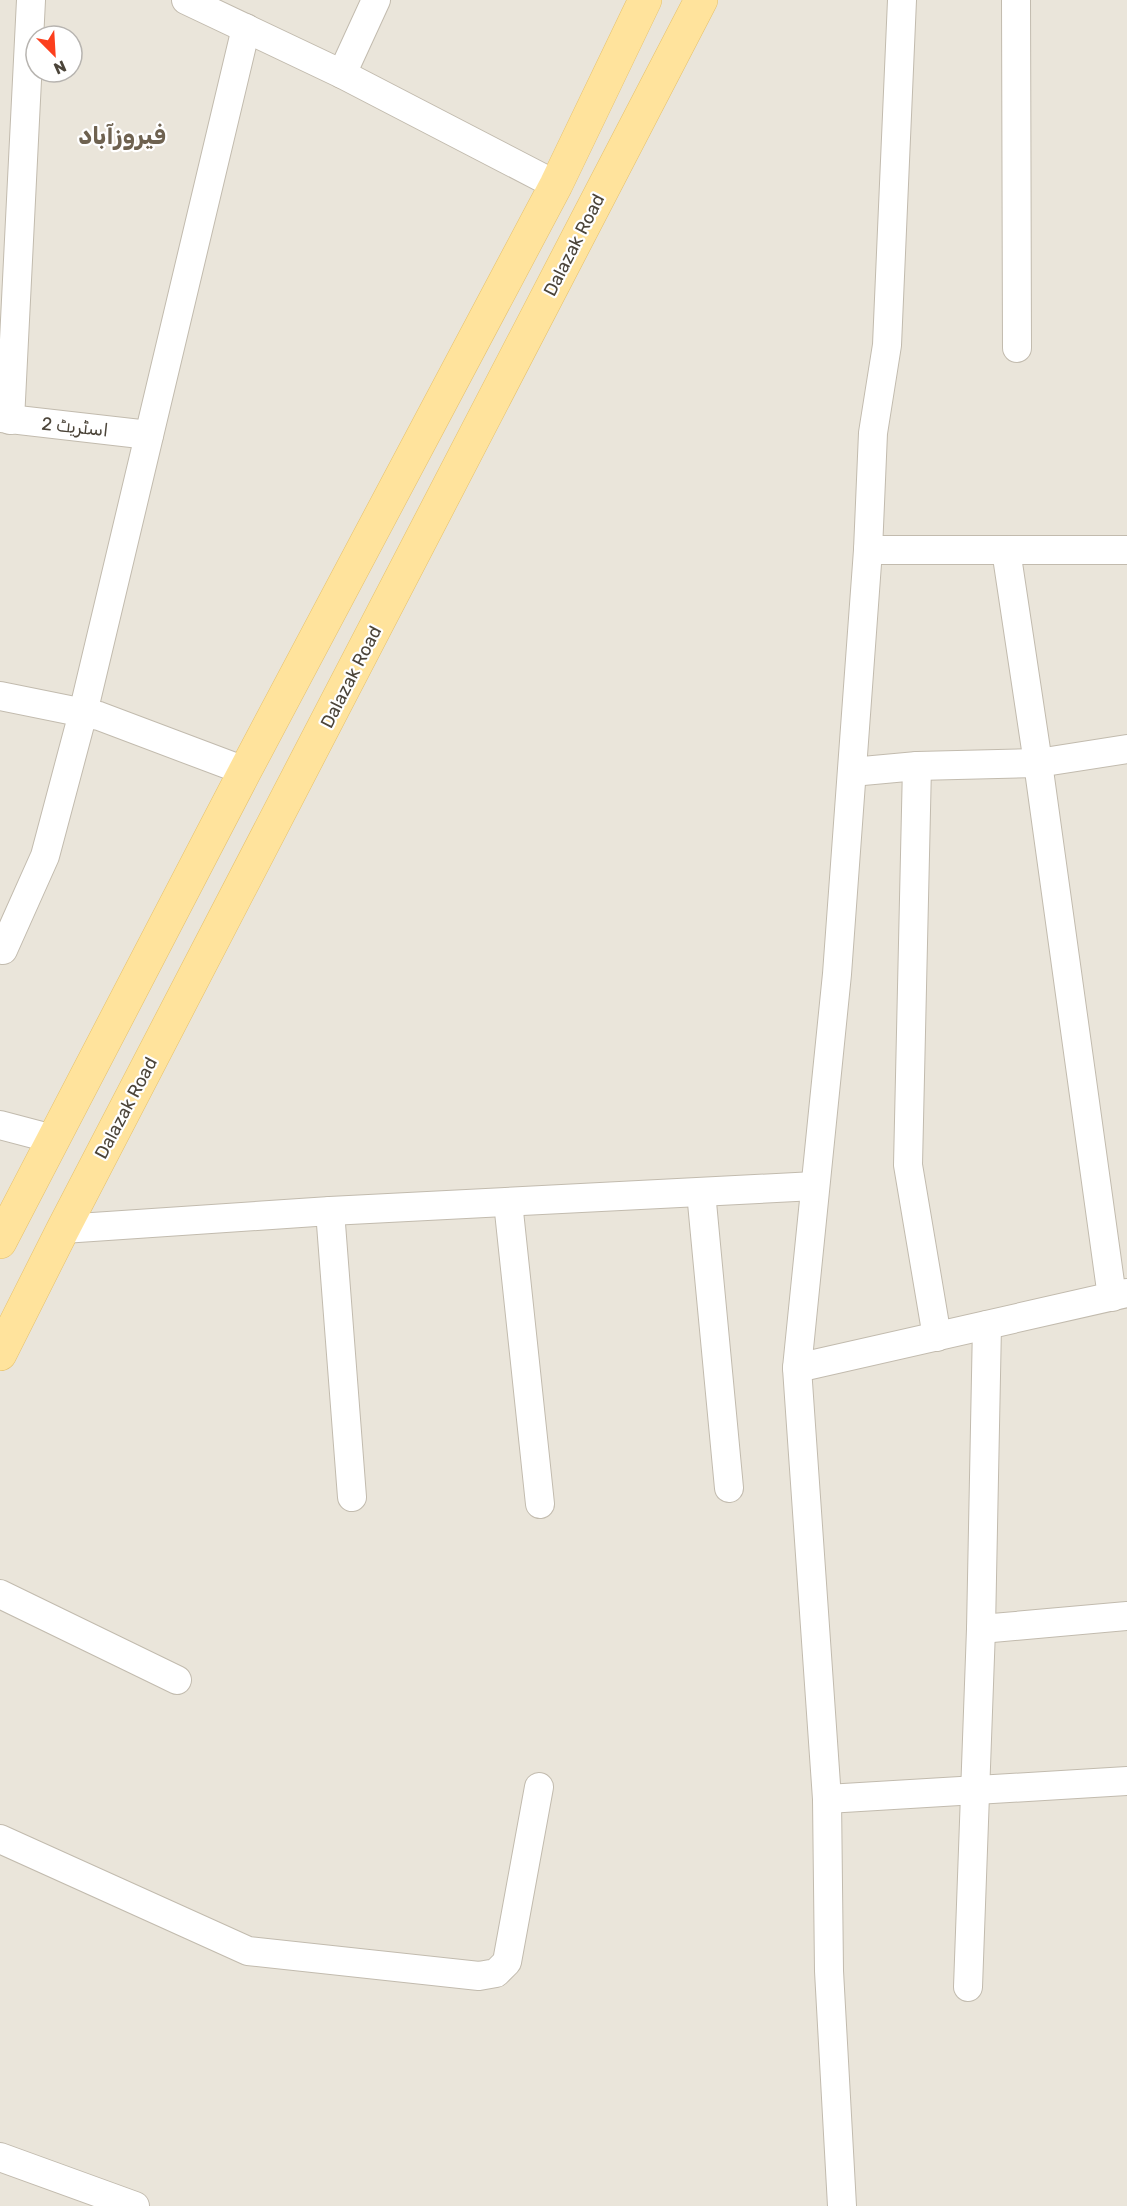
<svg xmlns="http://www.w3.org/2000/svg" width="1127" height="2206" font-family="Rubik,Cairo,sans-serif">
  <rect width="100%" height="100%" fill="#f6f3ec"/>
  <!-- residential -->
  <path fill="#eae5da" fill-rule="evenodd" d="M 0,0 L 1127,0 L 1127,2206 L 0,2206 ZM 36,36 L 72,36 L 72,72 L 36,72 Z"/>
  <g fill="none" stroke-linecap="round" stroke-linejoin="round">
    <defs>
      <g id="street">
        <path d="M 186,0 L 342,74 L 556,185"/>
        <path d="M 1016,0 L 1017,348"/>
        <path d="M 342,74 L 376,0"/>
        <path d="M 0,418 L 149,435"/>
        <path d="M 10,420 L 31,0"/>
        <path d="M 868,550 L 1127,550"/>
        <path d="M 1006,550 L 1038,763 L 1112,1297"/>
        <path d="M 0,696 L 99,716 L 245,771"/>
        <path d="M 917,766 L 908,1165 L 937,1337"/>
        <path d="M 852,772 L 917,766 L 1038,763 L 1127,749"/>
        <path d="M 3,950 L 45,856 L 83,713 L 246,28"/>
        <path d="M 0,1125 L 53,1139"/>
        <path d="M 701,1192 L 729,1488"/>
        <path d="M 508,1202 L 540,1504"/>
        <path d="M 330,1211 L 352,1497"/>
        <path d="M 63,1229 L 330,1211 L 815,1186"/>
        <path d="M 797,1368 L 1127,1293"/>
        <path d="M 0,1594 L 177,1680"/>
        <path d="M 981,1629 L 1127,1616"/>
        <path d="M 827,1799 L 1127,1781"/>
        <path d="M 0,1839 L 248,1951 L 479,1976 L 496,1973 L 507,1962 L 539,1787"/>
        <path d="M 968,1987 L 981,1629 L 987,1325"/>
        <path d="M 0,2157 L 135,2206"/>
        <path d="M 842,2206 L 829,1971 L 827,1799 L 797,1368 L 837,974 L 868,550 L 873,433 L 887,345 L 902,0"/>
      </g>
      <g id="primary">
        <path d="M 0,1242 L 245,771 L 556,185 L 645,0"/>
        <path d="M 0,1354 L 63,1229 L 701,0"/>
      </g>
    </defs>
    <!-- street casing -->
    <use href="#street" stroke="#c2bbae" stroke-width="30"/>
    <!-- primary casing -->
    <use href="#primary" stroke="#e6c16a" stroke-width="34"/>
    <!-- street -->
    <use href="#street" stroke="#fff" stroke-width="28"/>
    <!-- primary -->
    <use href="#primary" stroke="#ffe39c" stroke-width="33"/>
  </g>
  <g text-anchor="middle" dominant-baseline="central" stroke-width="4.5" stroke-linejoin="round" paint-order="stroke">
    <!-- street labels -->
    <g font-size="18" fill="#4b4439" stroke="#fff">
      <text transform="translate(574 245) rotate(-63)">Dalazak Road</text>
      <text transform="translate(75 427) rotate(6)">اسٹریٹ 2</text>
      <text transform="translate(351 677) rotate(-63)">Dalazak Road</text>
      <text transform="translate(126 1108) rotate(-62)">Dalazak Road</text>
    </g>
    <!-- district labels -->
    <g font-size="24" font-weight="bold" fill="#6e6250" stroke="#fff">
      <text x="122" y="136">فیروزآباد</text>
    </g>
  </g>
  <!-- north arrow -->
  <g transform="translate(54 54) rotate(156)"><circle r="28" fill="#ffffff" stroke="#b7b4b0" stroke-width="1.5"/>
  <path d="M0-4.5L10 22L0 15L-10 22Z" fill="#fc3f1d"/>
  <text y="-9" font-size="16" font-weight="bold" text-anchor="middle" fill="#4b4439">N</text>
  </g>
</svg>
